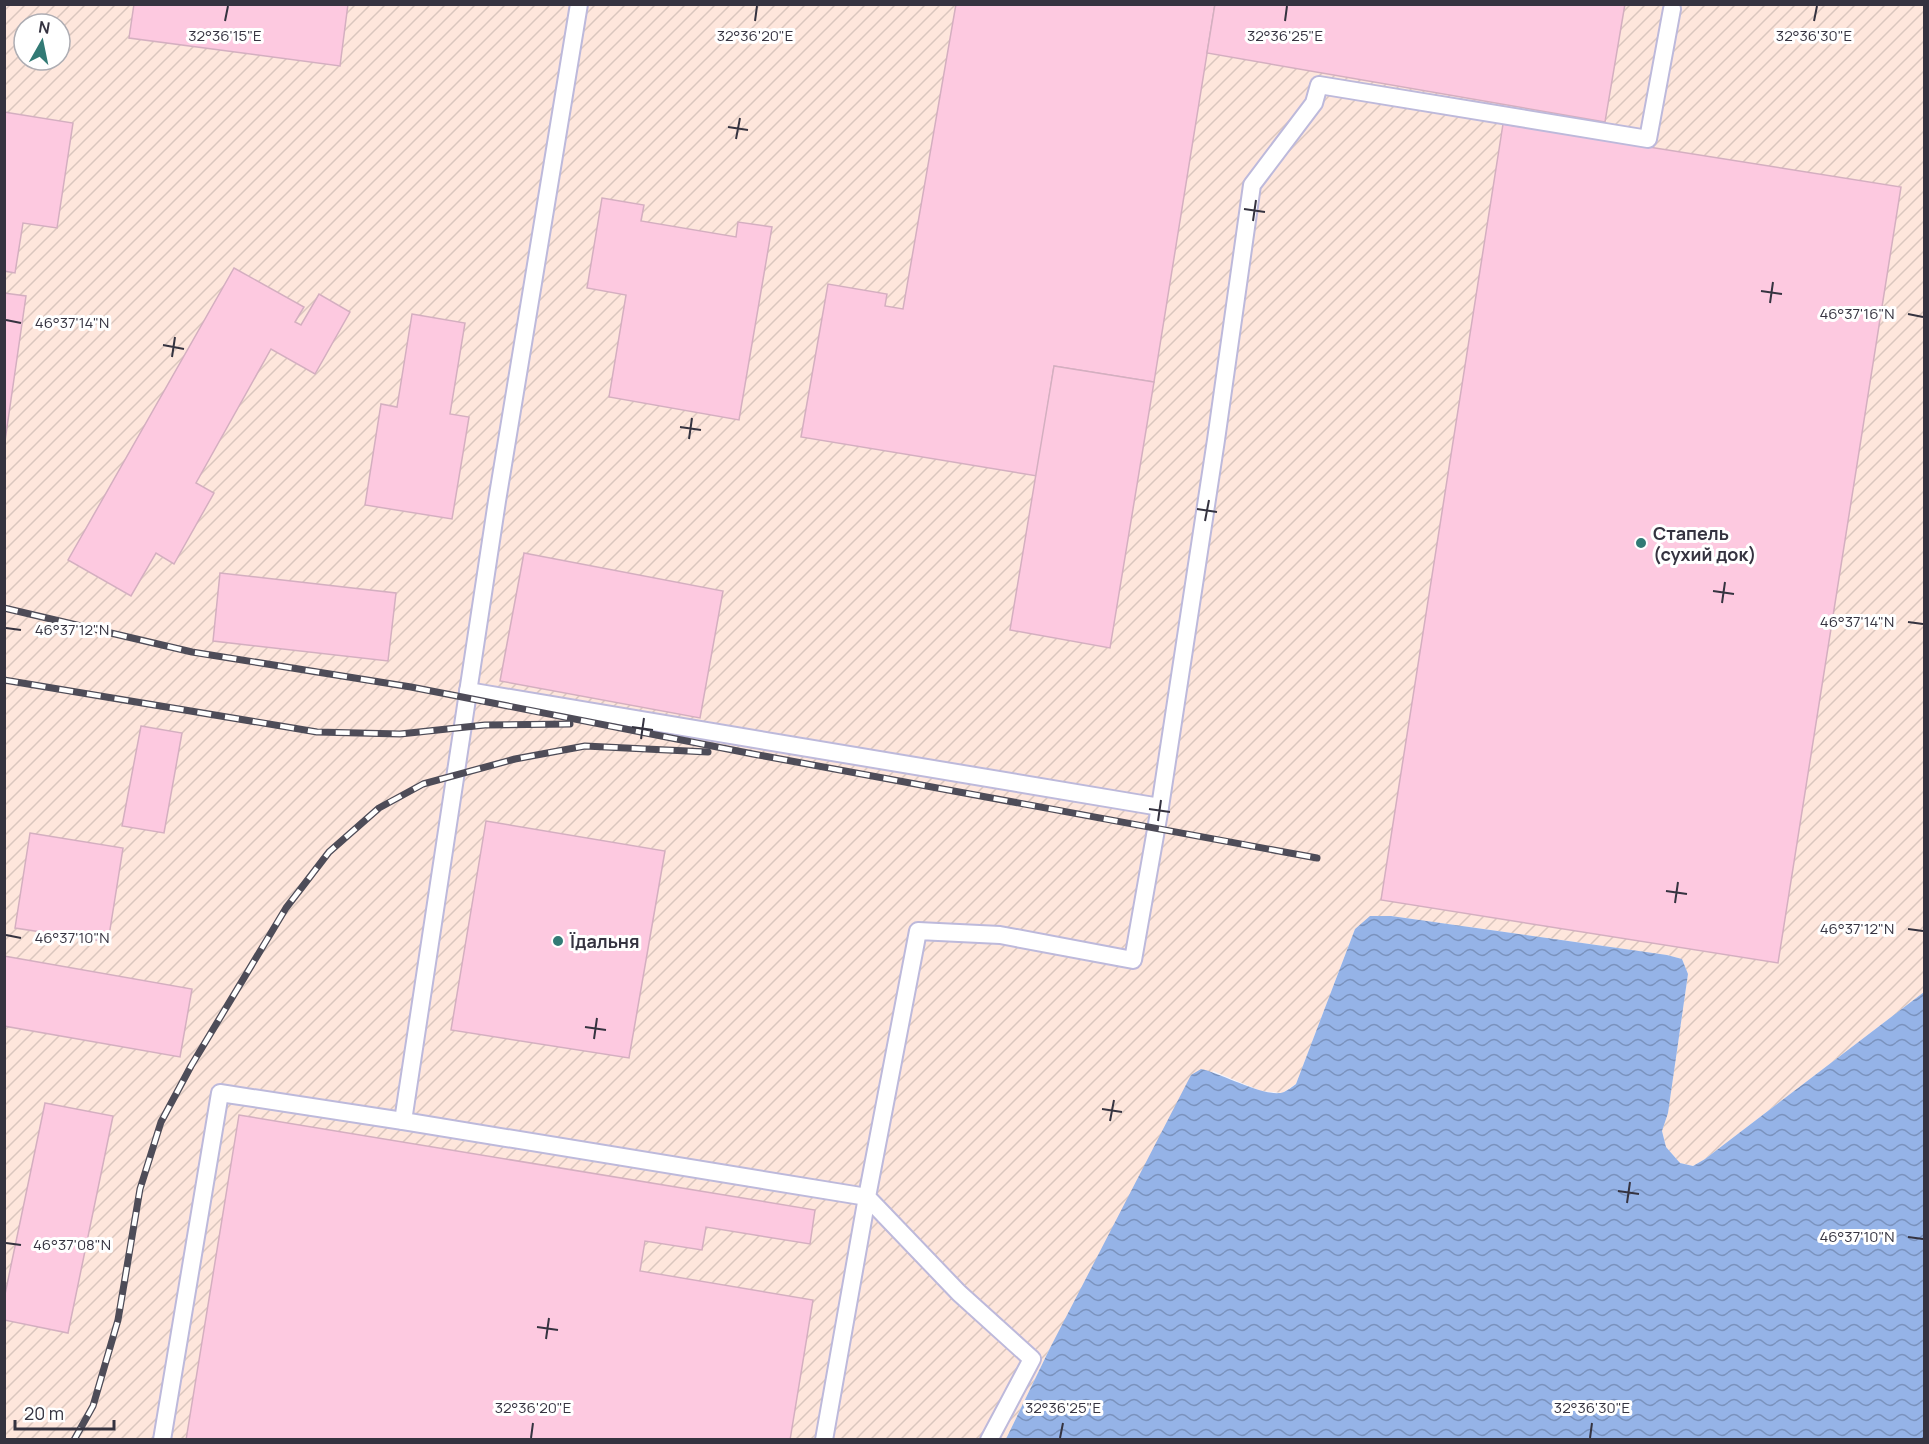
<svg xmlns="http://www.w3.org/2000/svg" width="1929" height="1444" font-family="Manrope,sans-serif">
  <defs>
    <pattern id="industrial-furrows" width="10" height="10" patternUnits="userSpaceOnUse" patternTransform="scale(1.5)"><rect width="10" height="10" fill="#fee6dc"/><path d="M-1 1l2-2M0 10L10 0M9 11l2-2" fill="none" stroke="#dac6be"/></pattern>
    <pattern id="water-waves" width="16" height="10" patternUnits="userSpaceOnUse" patternTransform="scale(1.5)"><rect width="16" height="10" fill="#95b3e7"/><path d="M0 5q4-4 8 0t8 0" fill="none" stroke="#7a92bd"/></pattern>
  </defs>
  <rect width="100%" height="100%" fill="#f5f4fb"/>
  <!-- industrial -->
  <path fill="url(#industrial-furrows)" fill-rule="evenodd" d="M 5,5 L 1924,5 L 1924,992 L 1705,1159 L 1693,1166 L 1680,1163 L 1666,1147 L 1662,1131 L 1668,1112 L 1688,974 L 1682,959 L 1667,955 L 1391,916 L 1355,929 L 1296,1084 L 1282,1093 L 1261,1091 L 1213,1071 L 1050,1348 L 1006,1439 L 5,1440 ZM 24,24 L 60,24 L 60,60 L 24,60 Z"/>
  <!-- water -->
  <path fill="url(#water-waves)" d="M 1370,916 L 1391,916 L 1667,955 L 1682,959 L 1688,974 L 1668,1113 L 1662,1131 L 1666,1147 L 1680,1163 L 1693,1166 L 1705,1159 L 1924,992 L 1924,1439 L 1006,1439 L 1050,1348 L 1191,1075 L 1201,1069 C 1221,1073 1267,1099 1284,1092 C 1288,1090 1292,1087 1296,1084 L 1355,929 Z"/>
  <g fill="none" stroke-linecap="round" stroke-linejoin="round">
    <!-- ferry -->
    <path stroke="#0f326e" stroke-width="1.5" stroke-dasharray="8 6" stroke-linecap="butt" d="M 1922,1440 L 1924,1437"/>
  </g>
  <!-- building -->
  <g fill="#fdc9e0" stroke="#d4afc0" stroke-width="1.5">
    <path d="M 134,4 L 348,4 L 340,66 L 129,38 Z"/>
    <path d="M 956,4 L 1215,4 L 1154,382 L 1054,366 L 1037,476 L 801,437 L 828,284 L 887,294 L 885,306 L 903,309 Z"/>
    <path d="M 1215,4 L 1625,4 L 1605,122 L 1207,53 Z"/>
    <path d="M 4,112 L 73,123 L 57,228 L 23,223 L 15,273 L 4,271 Z"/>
    <path d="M 1503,124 L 1901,187 L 1778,963 L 1381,900 Z"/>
    <path d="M 602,198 L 644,205 L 641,221 L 736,237 L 738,222 L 772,227 L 739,420 L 609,397 L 626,295 L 587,288 Z"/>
    <path d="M 234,268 L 304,307 L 295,322 L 301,325 L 319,294 L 350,312 L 315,374 L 271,349 L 196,483 L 214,493 L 174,564 L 156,553 L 131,596 L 68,560 Z"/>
    <path d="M 4,293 L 26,296 L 4,448 Z"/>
    <path d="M 412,314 L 465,323 L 450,414 L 469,417 L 452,519 L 365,505 L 381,404 L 397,407 Z"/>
    <path d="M 1054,366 L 1154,382 L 1110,648 L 1010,630 Z"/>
    <path d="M 524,553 L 723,591 L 700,718 L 500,681 Z"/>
    <path d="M 220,573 L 396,593 L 388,661 L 213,641 Z"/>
    <path d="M 141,726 L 182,733 L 164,833 L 122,826 Z"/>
    <path d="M 486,821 L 665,851 L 629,1058 L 451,1030 Z"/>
    <path d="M 30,833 L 123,848 L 108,942 L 15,928 Z"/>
    <path d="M 4,956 L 192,989 L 180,1057 L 4,1026 Z"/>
    <path d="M 45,1103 L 113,1116 L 68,1333 L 4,1320 L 4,1299 Z"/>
    <path d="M 239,1115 L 815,1210 L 810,1244 L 706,1227 L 702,1250 L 645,1241 L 640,1271 L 813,1300 L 790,1440 L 186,1440 Z"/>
  </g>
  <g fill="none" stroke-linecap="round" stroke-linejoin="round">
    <defs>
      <g id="service">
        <path d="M 468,691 L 1160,807 L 1216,440 L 1252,185 L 1314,103 L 1319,85 L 1648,139 L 1672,9"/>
        <path d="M 403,1121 L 497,501 L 579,4"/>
        <path d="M 162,1440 L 220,1093 L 403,1121 L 867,1197 L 824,1440"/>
        <path d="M 989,1440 L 1032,1359 L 959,1293 L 867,1197 L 918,931 L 1000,935 L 1133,960 L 1160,807"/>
      </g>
    </defs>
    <!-- service casing -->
    <use href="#service" stroke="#bdb9db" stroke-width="20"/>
    <!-- service -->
    <use href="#service" stroke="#fff" stroke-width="16"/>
    <defs>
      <g id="rail">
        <path d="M 4,608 L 192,652 L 411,687 L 753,754 L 1317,858"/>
        <path d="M 4,680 L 317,732 L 400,734 L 485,725 L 570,724"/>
        <path d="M 74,1440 L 93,1406 L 118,1320 L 140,1189 L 161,1122 L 191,1066 L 286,908 L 329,852 L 379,808 L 423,784 L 515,759 L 585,746 L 708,752"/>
      </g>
    </defs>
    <!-- rail casing -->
    <use href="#rail" stroke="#4e4c58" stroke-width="7"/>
    <!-- rail -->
    <use href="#rail" stroke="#fff" stroke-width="4.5" stroke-dasharray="14" stroke-linecap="butt"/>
  </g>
  <!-- ticks -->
  <path fill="none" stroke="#353340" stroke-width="2" d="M 225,21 L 228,6M 755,21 L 757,6M 1285,21 L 1287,6M 1814,21 L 1817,6M 728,127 L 748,130M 736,139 L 740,118M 1244,209 L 1265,212M 1253,221 L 1256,200M 1761,291 L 1782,294M 1770,303 L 1773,282M 1908,314 L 1923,317M 6,320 L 21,323M 163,345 L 184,349M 172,357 L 175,337M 680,427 L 701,430M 689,439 L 692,418M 1197,509 L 1217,512M 1205,521 L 1209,500M 1713,591 L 1734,594M 1722,603 L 1725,582M 1908,622 L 1923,624M 6,628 L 21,630M 632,727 L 653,730M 641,739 L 644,718M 1149,809 L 1170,812M 1158,821 L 1161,800M 1666,891 L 1687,894M 1675,903 L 1678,882M 1908,929 L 1923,931M 6,935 L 21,938M 585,1027 L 606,1030M 594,1039 L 597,1018M 1102,1109 L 1122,1112M 1110,1121 L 1114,1100M 1618,1191 L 1639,1194M 1627,1203 L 1630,1182M 1908,1237 L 1923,1239M 6,1243 L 21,1245M 537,1327 L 558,1330M 546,1339 L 549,1318M 531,1438 L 533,1423M 1060,1438 L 1063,1423M 1590,1438 L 1592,1423"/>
  <!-- markers -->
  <g fill="#327a75" stroke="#fff" stroke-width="2">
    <circle cx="1641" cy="543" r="6"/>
    <circle cx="558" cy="941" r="6"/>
  </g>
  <g text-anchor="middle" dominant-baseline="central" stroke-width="6" stroke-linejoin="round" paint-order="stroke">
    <!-- poi labels -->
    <g font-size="18" font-weight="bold" fill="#353340" stroke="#fff" text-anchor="start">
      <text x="1653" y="533">Стапель<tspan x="1653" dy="21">(сухий док)</tspan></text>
      <text x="570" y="941">Їдальня</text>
    </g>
  </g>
  <g font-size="15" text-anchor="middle" fill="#353340" stroke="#fff" stroke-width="6" stroke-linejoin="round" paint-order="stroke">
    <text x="225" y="41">32°36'15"E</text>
    <text x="755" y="41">32°36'20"E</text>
    <text x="1285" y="41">32°36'25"E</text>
    <text x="1814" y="41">32°36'30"E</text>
    <text x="1857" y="319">46°37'16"N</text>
    <text x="72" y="328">46°37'14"N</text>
    <text x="1857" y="627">46°37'14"N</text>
    <text x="72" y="635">46°37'12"N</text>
    <text x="1857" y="934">46°37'12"N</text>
    <text x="72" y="943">46°37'10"N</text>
    <text x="1857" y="1242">46°37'10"N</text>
    <text x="72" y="1250">46°37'08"N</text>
    <text x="533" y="1413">32°36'20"E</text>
    <text x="1063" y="1413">32°36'25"E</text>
    <text x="1592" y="1413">32°36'30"E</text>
  </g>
  <!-- border -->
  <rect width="1929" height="1444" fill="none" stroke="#353340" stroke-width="12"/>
  <!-- north arrow -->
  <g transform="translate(42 42) rotate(9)"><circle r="28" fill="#ffffff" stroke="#aeadb3" stroke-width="1.5"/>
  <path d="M0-4.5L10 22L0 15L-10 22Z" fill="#327a75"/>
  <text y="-9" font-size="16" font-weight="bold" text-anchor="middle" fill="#353340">N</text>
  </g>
  <!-- scale -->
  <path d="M15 1420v9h99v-9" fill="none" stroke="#353340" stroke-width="3"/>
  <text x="24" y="1420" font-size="18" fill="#353340" stroke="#ffffff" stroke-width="4.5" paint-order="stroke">20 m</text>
</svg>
